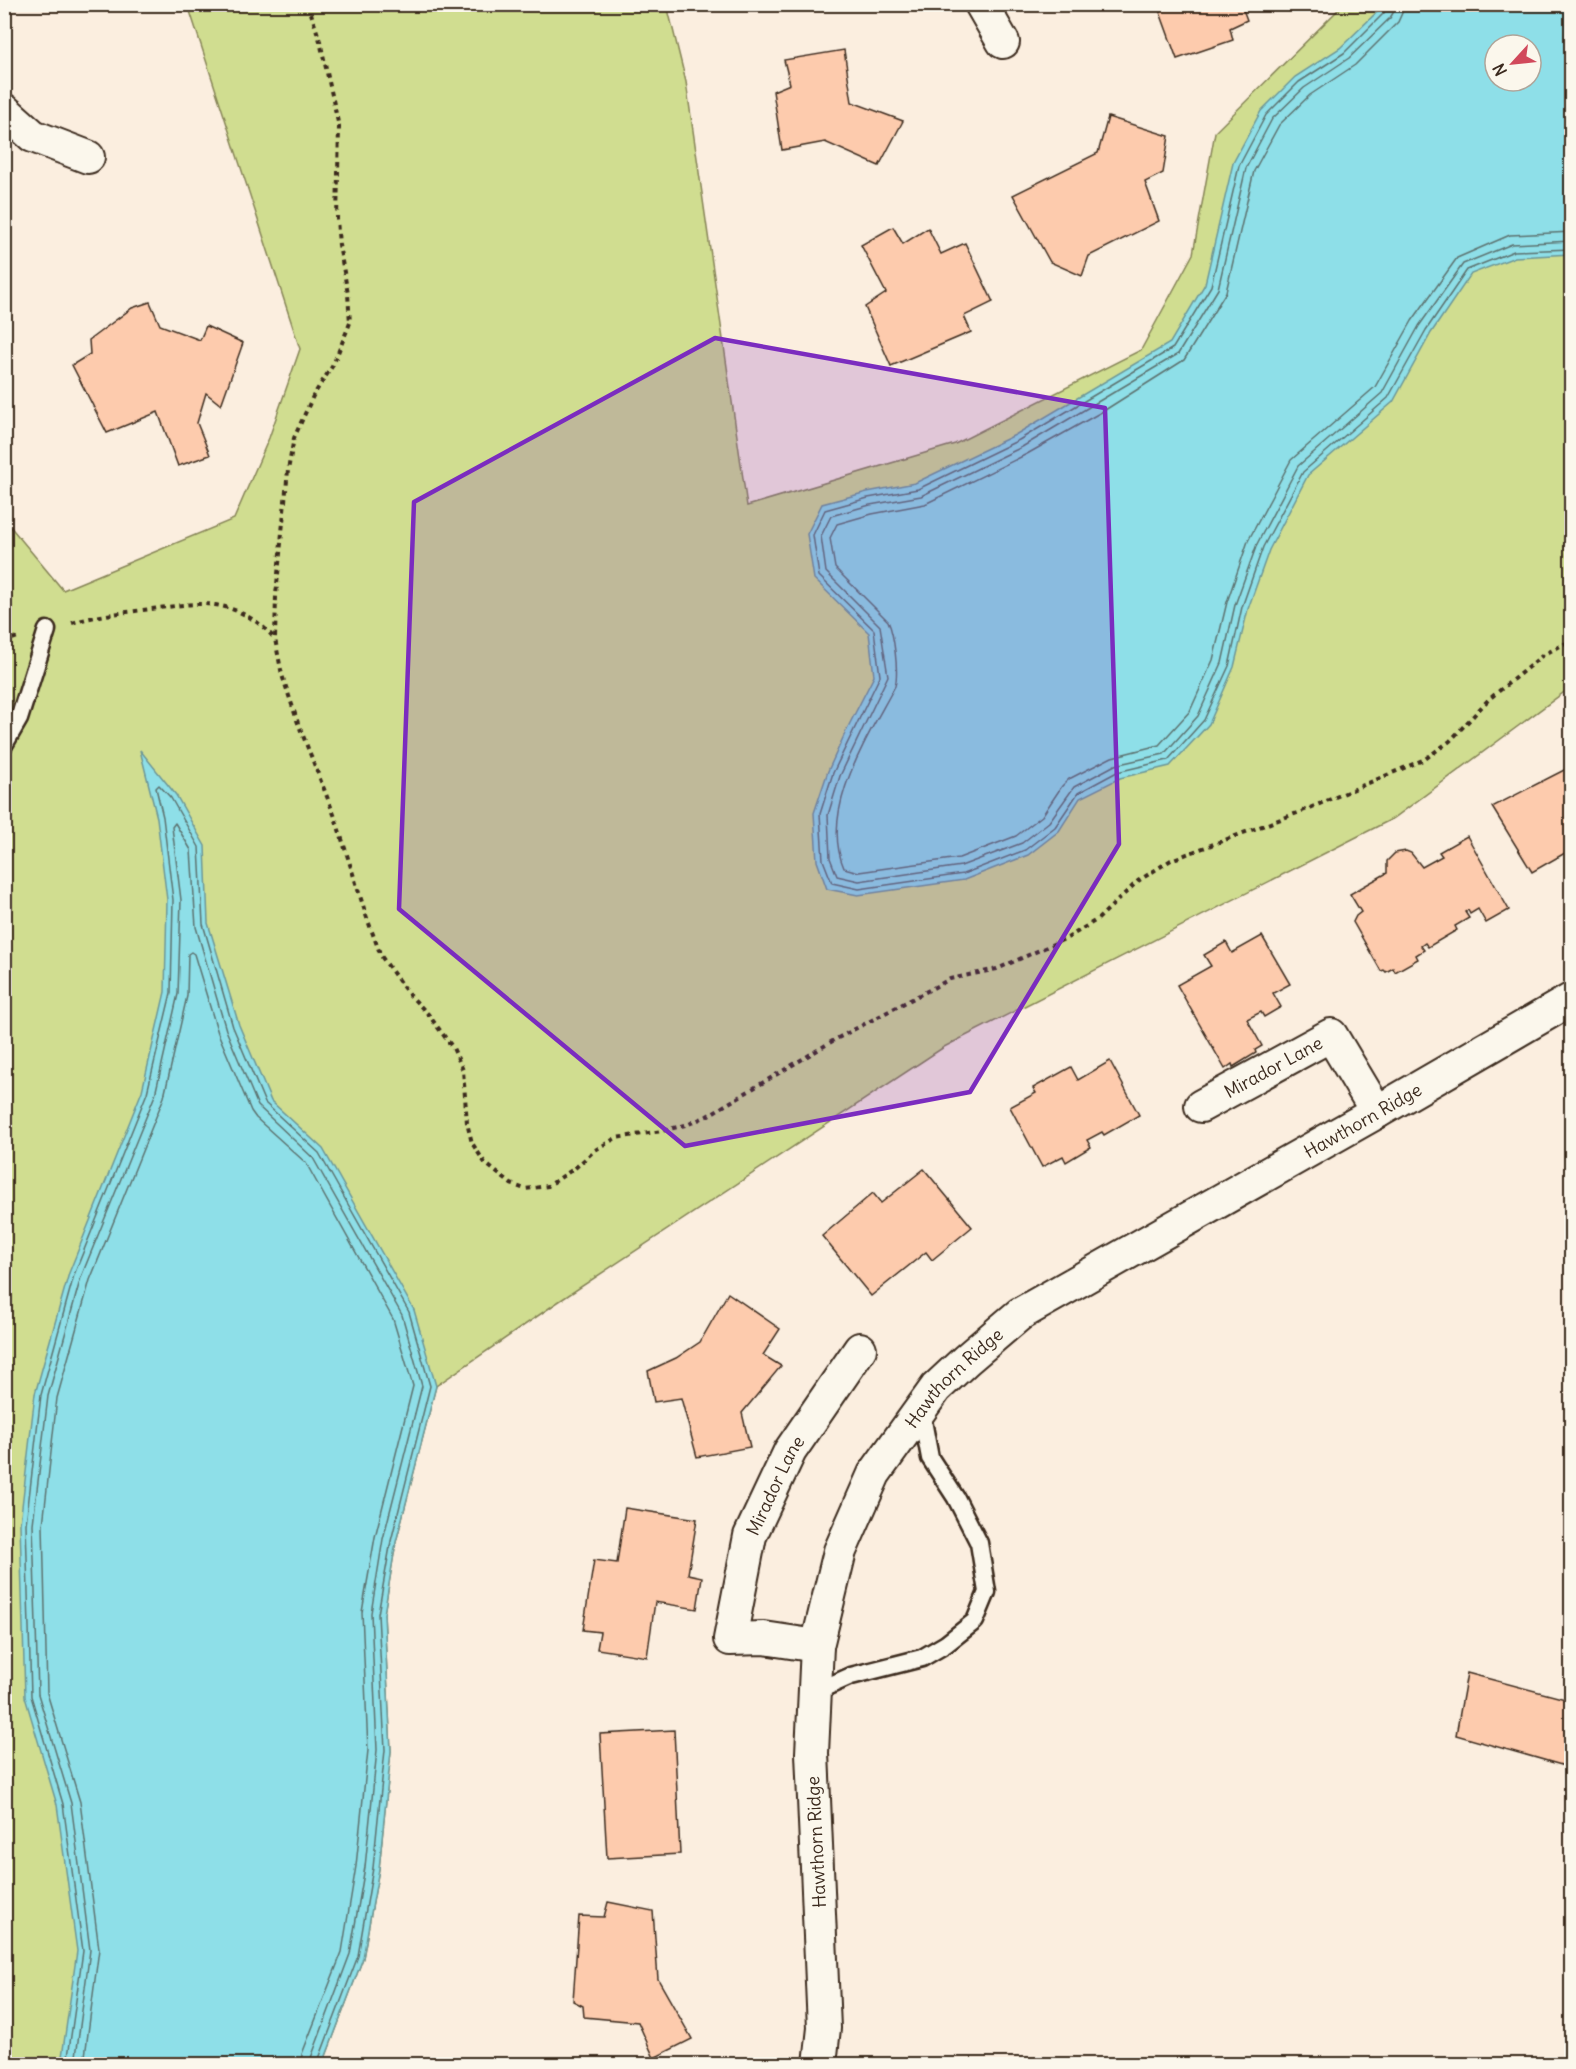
<svg xmlns="http://www.w3.org/2000/svg" width="1576" height="2069" font-family="Delius,sans-serif">
  <rect width="100%" height="100%" fill="#fbeedf"/>
  <filter id="ink" filterUnits="userSpaceOnUse"><feTurbulence type="fractalNoise" baseFrequency=".0167" numOctaves="2"/><feDisplacementMap in="SourceGraphic" scale="12" xChannelSelector="R" yChannelSelector="G"/><feConvolveMatrix kernelMatrix="1 2 1 2 8 2 1 2 1" color-interpolation-filters="sRGB"/></filter>
  <g filter="url(#ink)">
    <!-- green -->
    <path fill="#d0dd90" stroke="#868457" stroke-width="1.5" fill-rule="evenodd" d="M 188,5 L 667,5 L 686,82 L 747,506 L 955,444 L 1141,350 L 1193,254 L 1215,132 L 1343,5 L 1571,5 L 1571,687 L 1394,818 L 944,1047 L 558,1302 L 436,1386 L 396,1542 L 384,1614 L 391,1751 L 379,1869 L 363,1958 L 323,2064 L 5,2064 L 4,519 L 63,590 L 234,519 L 269,438 L 300,349 ZM 1495,45 L 1531,45 L 1531,81 L 1495,81 Z"/>
    <!-- water -->
    <g fill="#8edfe8" stroke="#6d9797" stroke-width="1.5" fill-rule="evenodd">
      <path d="M 1381,5 L 1571,5 L 1571,254 L 1515,257 L 1471,274 L 1431,333 L 1393,402 L 1308,475 L 1269,550 L 1248,609 L 1234,667 L 1209,724 L 1170,766 L 1120,778 L 1080,798 L 1059,831 L 1028,855 L 964,880 L 858,895 L 827,889 L 817,861 L 814,813 L 828,771 L 847,729 L 874,676 L 869,633 L 814,579 L 807,534 L 822,504 L 867,492 L 915,483 L 1015,435 L 1170,343 L 1205,284 L 1233,163 L 1261,111 L 1295,77 L 1340,48 L 1380,9 ZM 1495,45 L 1531,45 L 1531,81 L 1495,81 Z"/>
      <path d="M 140,750 L 176,795 L 205,846 L 208,923 L 239,1025 L 271,1101 L 323,1149 L 414,1310 L 436,1386 L 396,1542 L 384,1614 L 391,1751 L 379,1869 L 363,1958 L 323,2064 L 61,2064 L 77,1951 L 57,1805 L 25,1697 L 20,1524 L 35,1394 L 69,1273 L 142,1091 L 165,992 L 167,900 L 157,818 Z"/>
    </g>
    <g fill="none" stroke-linecap="round" stroke-linejoin="round">
      <!-- shore -->
      <g stroke="#5c726f" stroke-width="1.5">
        <path d="M 1386,4 L 1384,13 L 1344,53 L 1299,82 L 1266,115 L 1239,166 L 1211,286 L 1173,348 L 1019,440 L 918,489 L 868,498 L 825,510 L 813,535 L 819,576 L 874,630 L 880,676 L 833,773 L 820,814 L 823,860 L 832,883 L 859,889 L 963,874 L 1025,850 L 1055,827 L 1078,793 L 1117,772 L 1168,760 L 1204,720 L 1229,666 L 1242,607 L 1263,547 L 1303,472 L 1388,398 L 1426,330 L 1467,270 L 1514,251 L 1572,249"/>
        <path d="M 1394,4 L 1393,13 L 1390,18 L 1349,58 L 1304,88 L 1272,119 L 1246,168 L 1218,289 L 1178,354 L 1022,447 L 921,496 L 870,505 L 831,516 L 821,536 L 826,572 L 880,626 L 888,676 L 840,776 L 828,815 L 830,858 L 837,876 L 859,881 L 961,866 L 1022,843 L 1049,822 L 1074,787 L 1115,765 L 1164,754 L 1198,716 L 1222,663 L 1235,605 L 1257,544 L 1298,466 L 1382,393 L 1419,326 L 1463,264 L 1512,244 L 1572,241"/>
        <path d="M 1403,4 L 1402,13 L 1398,22 L 1355,65 L 1310,95 L 1279,125 L 1254,171 L 1226,292 L 1184,360 L 1105,410 L 1027,454 L 925,504 L 872,514 L 837,524 L 830,538 L 835,568 L 888,621 C 894,634 899,672 895,686 C 868,737 819,810 844,868 L 859,872 L 959,858 L 1016,836 L 1042,816 L 1062,786 L 1069,779 L 1112,757 L 1159,745 L 1190,711 L 1213,660 L 1227,602 L 1248,541 L 1291,460 L 1375,387 L 1412,321 L 1457,258 L 1510,235 L 1572,232"/>
        <path d="M 67,2064 L 83,1951 L 63,1804 L 31,1696 L 26,1524 L 41,1395 L 74,1275 L 147,1093 L 171,993 L 173,900 L 163,817 L 156,788 L 159,785 L 171,798 L 199,847 L 203,924 L 233,1027 L 265,1103 L 319,1153 L 409,1312 L 430,1386 L 391,1541 L 378,1614 L 385,1750 L 373,1868 L 358,1956 L 317,2064"/>
        <path d="M 75,2064 L 90,1950 L 71,1803 L 38,1694 L 33,1524 L 48,1396 L 81,1277 L 155,1095 L 178,994 L 181,900 L 172,827 L 175,823 L 191,850 L 196,927 L 226,1030 L 258,1106 L 313,1158 L 402,1315 L 422,1386 L 383,1539 L 371,1613 L 377,1750 L 365,1867 L 350,1954 L 311,2058 L 310,2064"/>
        <path d="M 84,2064 L 99,1949 L 80,1802 L 47,1693 L 43,1525 L 57,1398 L 90,1280 L 164,1097 L 187,996 L 188,954 L 191,952 L 194,954 L 218,1033 L 251,1111 L 256,1118 L 306,1163 L 393,1319 L 413,1386 L 375,1537 L 362,1612 L 368,1750 L 356,1866 L 342,1952 L 302,2054 L 301,2064"/>
      </g>
    </g>
    <!-- building -->
    <g fill="#fdcbad" stroke="#3b2a1e" stroke-width="1.5">
      <path d="M 1157,4 L 1241,4 L 1247,20 L 1230,28 L 1233,40 L 1177,59 Z"/>
      <path d="M 844,50 L 852,102 L 903,121 L 879,166 L 825,142 L 782,150 L 773,91 L 790,84 L 784,60 Z"/>
      <path d="M 1108,117 L 1169,136 L 1163,173 L 1145,182 L 1159,221 L 1089,256 L 1082,276 L 1050,262 L 1013,195 L 1098,153 Z"/>
      <path d="M 893,227 L 903,244 L 928,228 L 941,254 L 965,243 L 993,302 L 964,316 L 971,332 L 891,366 L 865,307 L 886,293 L 861,245 Z"/>
      <path d="M 150,302 L 160,325 L 200,340 L 206,326 L 243,343 L 221,405 L 206,393 L 197,423 L 210,455 L 178,466 L 158,412 L 107,433 L 72,365 L 90,354 L 89,340 L 132,308 Z"/>
      <path d="M 1572,766 L 1572,849 L 1532,872 L 1492,807 Z"/>
      <path d="M 1467,836 L 1509,910 L 1486,923 L 1478,909 L 1470,914 L 1468,910 L 1465,912 L 1469,918 L 1455,926 L 1457,930 L 1428,947 L 1425,943 L 1421,946 L 1424,950 L 1416,955 L 1418,959 L 1395,972 L 1393,968 L 1386,972 L 1384,970 L 1381,971 L 1353,922 L 1356,916 L 1361,912 L 1350,894 L 1387,873 L 1387,861 L 1395,853 L 1406,851 L 1411,853 L 1422,867 L 1442,856 L 1439,852 Z"/>
      <path d="M 1262,936 L 1290,984 L 1273,993 L 1281,1007 L 1264,1017 L 1261,1012 L 1247,1019 L 1262,1046 L 1255,1050 L 1256,1053 L 1233,1067 L 1232,1064 L 1225,1069 L 1177,985 L 1211,966 L 1204,955 L 1226,942 L 1232,953 Z"/>
      <path d="M 1110,1061 L 1139,1115 L 1104,1135 L 1102,1132 L 1087,1140 L 1091,1147 L 1066,1162 L 1063,1156 L 1042,1167 L 1010,1107 L 1036,1093 L 1033,1088 L 1071,1067 L 1078,1080 Z"/>
      <path d="M 924,1169 L 972,1227 L 932,1260 L 926,1252 L 871,1296 L 822,1236 L 873,1193 L 881,1203 Z"/>
      <path d="M 728,1293 L 780,1329 L 763,1355 L 781,1366 L 742,1413 L 750,1447 L 697,1457 L 681,1398 L 654,1402 L 648,1371 L 676,1358 L 700,1342 Z"/>
      <path d="M 625,1508 L 697,1519 L 688,1574 L 702,1577 L 697,1609 L 655,1602 L 647,1657 L 597,1649 L 600,1632 L 583,1630 L 594,1560 L 617,1563 Z"/>
      <path d="M 1467,1673 L 1569,1700 L 1572,1699 L 1572,1768 L 1456,1735 Z"/>
      <path d="M 674,1730 L 680,1854 L 607,1858 L 600,1734 Z"/>
      <path d="M 608,1902 L 653,1911 L 658,1979 L 692,2039 L 654,2058 L 638,2022 L 584,2017 L 583,2006 L 573,2001 L 579,1916 L 604,1917 Z"/>
    </g>
    <g fill="none" stroke-linecap="round" stroke-linejoin="round">
      <defs>
        <g id="lane">
          <path d="M 4,745 L 19,719 L 47,630"/>
          <path d="M 815,1692 L 851,1676 L 922,1658 L 946,1644 L 975,1621 L 987,1592 L 979,1543 L 956,1498 L 930,1458 L 921,1410"/>
        </g>
        <g id="street">
          <path d="M 981,4 L 1003,42"/>
          <path d="M 4,110 L 33,136 L 88,157"/>
          <path id="s1" d="M 1201,1106 L 1331,1035 L 1377,1112"/>
          <path id="s2" d="M 817,1646 L 764,1638 L 730,1639 L 750,1536 L 790,1451 L 860,1349"/>
          <path id="s3" d="M 820,2064 L 824,2028 L 812,1753 L 817,1646 L 840,1551 L 874,1474 L 936,1388 L 966,1360 L 1020,1314 L 1377,1112 L 1572,999"/>
        </g>
      </defs>
      <!-- lane casing -->
      <use href="#lane" stroke="#3b2a1e" stroke-width="21"/>
      <!-- street casing -->
      <use href="#street" stroke="#3b2a1e" stroke-width="36"/>
      <!-- path -->
      <g stroke="#3b2a1e" stroke-width="4" stroke-dasharray="4.5 4.5" stroke-linecap="butt">
        <path d="M 308,4 L 320,41 L 339,127 L 337,219 L 339,245 L 348,294 L 350,323 L 333,365 L 313,396 L 294,438 L 288,470 L 276,595 L 275,639 L 282,675 L 298,723 L 335,817 L 367,918 L 381,956 L 406,991 L 428,1014 L 453,1048 L 463,1070 L 467,1123 L 472,1143 L 485,1163 L 511,1184 L 525,1189 L 548,1186 L 575,1168 L 595,1150 L 616,1138 L 662,1131 L 689,1124 L 707,1116 L 836,1039 L 950,979 L 997,969 L 1069,937 L 1098,919 L 1138,881 L 1171,860 L 1305,810 L 1425,759 L 1450,741 L 1488,700 L 1527,668 L 1543,655 L 1572,640"/>
        <path d="M 72,623 C 100,614 130,612 159,608 C 177,606 196,602 215,605 C 237,608 260,621 274,638"/>
        <path d="M 4,642 L 18,637"/>
      </g>
      <!-- lane -->
      <use href="#lane" stroke="#fbf7ec" stroke-width="16"/>
      <!-- street -->
      <use href="#street" stroke="#fbf7ec" stroke-width="32"/>
    </g>
  </g>
  <!-- marked area -->
  <path fill="#7b2cbf" fill-opacity="0.2" stroke="#7b2cbf" stroke-width="4.5" stroke-linejoin="round" d="M 715,338 L 1105,408 L 1119,844 L 970,1092 L 685,1146 L 399,909 L 414,502 Z"/>
  <g text-anchor="middle" dominant-baseline="central" stroke-width="4.5" stroke-linejoin="round" paint-order="stroke">
    <!-- street labels -->
    <g font-size="18" fill="#3b2a1e" stroke="#fbf7ec">
      <text stroke="none"><textPath href="#s1" startOffset="82">Mirador Lane</textPath></text>
      <text stroke="none"><textPath href="#s3" startOffset="1212">Hawthorn Ridge</textPath></text>
      <text stroke="none"><textPath href="#s3" startOffset="726">Hawthorn Ridge</textPath></text>
      <text stroke="none"><textPath href="#s2" startOffset="249">Mirador Lane</textPath></text>
      <text transform="translate(816 1842) rotate(-93)">Hawthorn Ridge</text>
    </g>
  </g>
  <!-- margin -->
  <rect width="1576" height="2069" fill="none" stroke="#fbf7ec" stroke-width="24"/>
  <rect x="12" y="12" width="1552" height="2045" fill="none" stroke="#3b2a1e" stroke-width="2" filter="url(#ink)"/>
  <!-- north arrow -->
  <g transform="translate(1513 63) rotate(243)"><circle r="28" fill="#fbf7ec" stroke="#aea59a" stroke-width="1.5"/>
  <path d="M0-4.5L10 22L0 15L-10 22Z" fill="#d1495b"/>
  <text y="-9" font-size="16" font-weight="bold" text-anchor="middle" fill="#3b2a1e">N</text>
  </g>
</svg>
